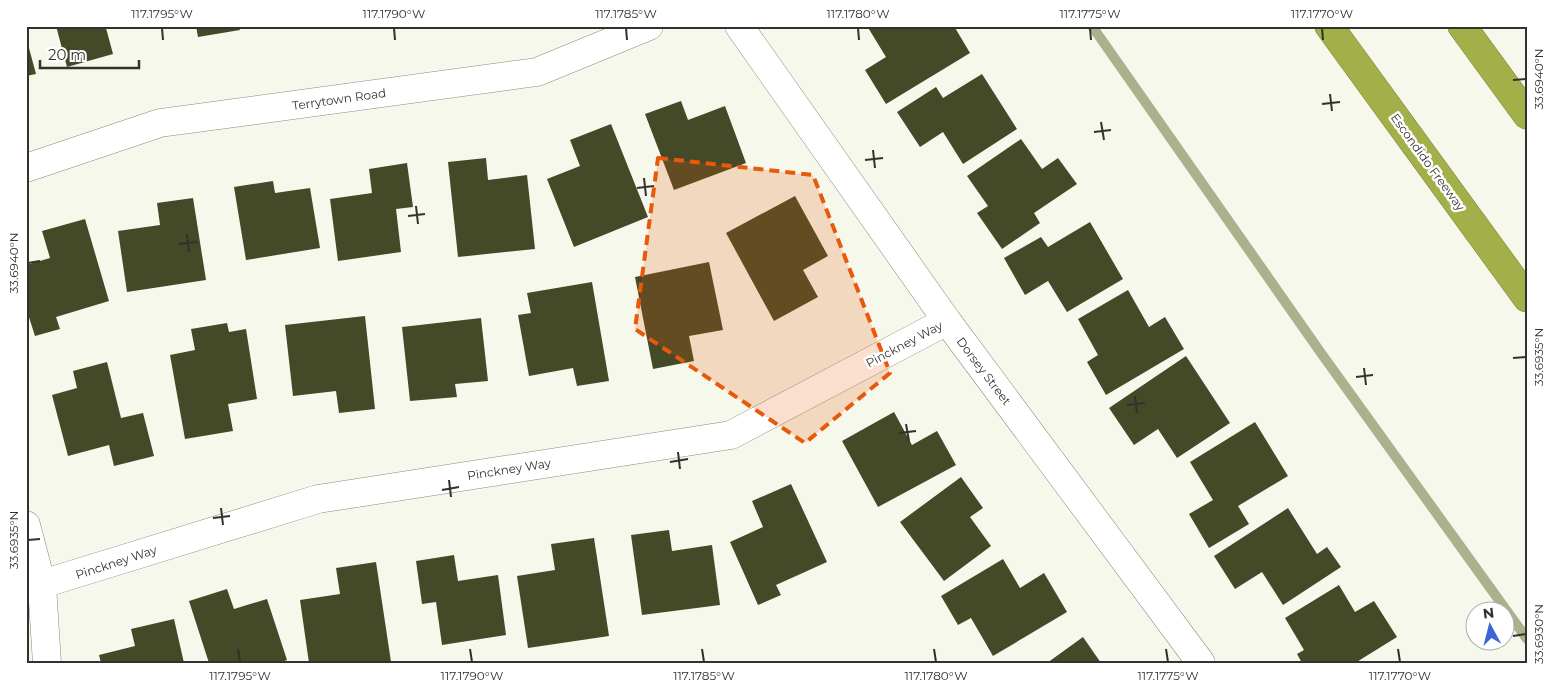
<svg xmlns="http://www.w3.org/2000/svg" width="1553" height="689" font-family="Montserrat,sans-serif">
  <rect width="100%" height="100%" fill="#f6f8eb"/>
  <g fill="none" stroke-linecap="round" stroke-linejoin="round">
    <!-- stream -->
    <path stroke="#abb18d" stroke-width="10" d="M 1092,26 L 1321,353 L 1527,639"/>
  </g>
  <!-- building -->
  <g fill="#444928">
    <path d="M 56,26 L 109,26 L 106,28 L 113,54 L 67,67 Z"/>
    <path d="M 196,26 L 239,26 L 240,30 L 198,37 Z"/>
    <path d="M 867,26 L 954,26 L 970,53 L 886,104 L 865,70 L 886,57 Z"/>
    <path d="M 26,37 L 36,74 L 26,76 Z"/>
    <path d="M 982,74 L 1017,129 L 963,164 L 943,132 L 920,147 L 897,112 L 936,87 L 943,98 Z"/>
    <path d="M 681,101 L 688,120 L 725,106 L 746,163 L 674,190 L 645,114 Z"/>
    <path d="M 611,124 L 648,217 L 574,247 L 547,179 L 580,166 L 570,140 Z"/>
    <path d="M 1021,139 L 1042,169 L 1058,158 L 1077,184 L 1034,213 L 1040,223 L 1002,249 L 977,213 L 988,206 L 967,176 Z"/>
    <path d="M 486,158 L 488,180 L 527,175 L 535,249 L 458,257 L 448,162 Z"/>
    <path d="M 407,163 L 413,207 L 396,209 L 401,252 L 338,261 L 330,199 L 372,193 L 369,169 Z"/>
    <path d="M 273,181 L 275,193 L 310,188 L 320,248 L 246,260 L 234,187 Z"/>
    <path d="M 795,196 L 828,256 L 803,270 L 818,297 L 774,321 L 726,233 Z"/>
    <path d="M 193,198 L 206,280 L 127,292 L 118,231 L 160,225 L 157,203 Z"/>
    <path d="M 85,219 L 109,301 L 56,317 L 60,329 L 35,336 L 26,308 L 26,265 L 50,258 L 42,231 Z"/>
    <path d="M 1090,222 L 1123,279 L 1067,312 L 1048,281 L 1025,295 L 1004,258 L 1041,237 L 1048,247 Z"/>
    <path d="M 709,262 L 723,330 L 689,336 L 694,361 L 653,369 L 635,277 Z"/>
    <path d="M 592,282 L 609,381 L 577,386 L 573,368 L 529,376 L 518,315 L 531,313 L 527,293 Z"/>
    <path d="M 1128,290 L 1149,327 L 1165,317 L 1184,349 L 1106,395 L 1087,362 L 1098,355 L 1078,319 Z"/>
    <path d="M 365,316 L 375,409 L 339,413 L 336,391 L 293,396 L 285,325 Z"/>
    <path d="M 481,318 L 488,381 L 455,384 L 457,397 L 410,401 L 402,327 Z"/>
    <path d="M 227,323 L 229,332 L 246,329 L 257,399 L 228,404 L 233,431 L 185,439 L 170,355 L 195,350 L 191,329 Z"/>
    <path d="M 1186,356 L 1230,423 L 1177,458 L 1158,429 L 1134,445 L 1109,408 Z"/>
    <path d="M 107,362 L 121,418 L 143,413 L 154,456 L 114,466 L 109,445 L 68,456 L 52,395 L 77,388 L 73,371 Z"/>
    <path d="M 894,412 L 912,445 L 937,431 L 956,465 L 878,507 L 842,441 Z"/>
    <path d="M 1255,422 L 1288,476 L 1238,506 L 1249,524 L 1209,548 L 1189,514 L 1213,500 L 1190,462 Z"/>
    <path d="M 961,477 L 983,508 L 970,517 L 991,546 L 944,581 L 900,522 Z"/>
    <path d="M 791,484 L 827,562 L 776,585 L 781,595 L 758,605 L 730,542 L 763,527 L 752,501 Z"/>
    <path d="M 1288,508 L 1317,554 L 1327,547 L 1341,567 L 1283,605 L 1262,572 L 1235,589 L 1214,556 Z"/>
    <path d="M 669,530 L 672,551 L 712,545 L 720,605 L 642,615 L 631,535 Z"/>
    <path d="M 594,538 L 609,636 L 528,648 L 517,576 L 555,570 L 551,544 Z"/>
    <path d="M 454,555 L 458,581 L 498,575 L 506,635 L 442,645 L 436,602 L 422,604 L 416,561 Z"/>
    <path d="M 1003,559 L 1020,588 L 1044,573 L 1067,612 L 993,656 L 971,618 L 958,625 L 941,596 Z"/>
    <path d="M 376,562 L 391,662 L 309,663 L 300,600 L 340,594 L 336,568 Z"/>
    <path d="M 1339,585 L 1355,612 L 1374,601 L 1397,637 L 1355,663 L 1302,663 L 1297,654 L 1304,650 L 1285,618 Z"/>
    <path d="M 227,589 L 234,609 L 267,599 L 287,660 L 279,663 L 209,663 L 189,601 Z"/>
    <path d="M 174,619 L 184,663 L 101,663 L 99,655 L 135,646 L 131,629 Z"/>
    <path d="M 1083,637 L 1101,663 L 1047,663 Z"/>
  </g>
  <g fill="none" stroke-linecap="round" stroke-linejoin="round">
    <defs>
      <g id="street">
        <path d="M 739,26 L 947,321 L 1201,663"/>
        <path d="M 26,168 L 160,123 L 537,72 L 649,26"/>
        <path d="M 26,525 L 42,586 L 47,663"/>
        <path d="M 26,589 L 318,499 L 731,435 L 947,321"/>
      </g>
      <g id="highway">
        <path d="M 1329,26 L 1527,298"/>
        <path d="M 1462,26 L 1527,115"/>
      </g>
    </defs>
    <!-- street casing -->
    <use href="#street" stroke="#8a8c80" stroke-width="29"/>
    <!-- highway casing -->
    <use href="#highway" stroke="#7b833f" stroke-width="29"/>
    <!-- street -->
    <use href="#street" stroke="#fff" stroke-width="28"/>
    <!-- highway -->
    <use href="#highway" stroke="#a3af49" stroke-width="28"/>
  </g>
  <!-- marked area -->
  <path fill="#e8590c" fill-opacity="0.2" stroke="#e8590c" stroke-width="4" stroke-dasharray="10 6" stroke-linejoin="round" d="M 658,158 L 813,175 L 890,373 L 805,443 L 635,329 Z"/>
  <!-- ticks -->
  <path fill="none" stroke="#31322d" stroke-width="2" d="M 162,28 L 163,40M 394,28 L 395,40M 626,28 L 627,40M 858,28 L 859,40M 1090,28 L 1091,40M 1322,28 L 1323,40M 1513,80 L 1526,79M 1330,94 L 1332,111M 1322,104 L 1340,102M 1101,122 L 1104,140M 1094,132 L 1111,130M 873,150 L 875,168M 865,160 L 883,158M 644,178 L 646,196M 637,188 L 654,186M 416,206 L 418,224M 408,216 L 425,214M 187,234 L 189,252M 179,244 L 197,242M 28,263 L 40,261M 1513,358 L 1526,357M 1364,368 L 1366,385M 1356,377 L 1373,375M 1135,396 L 1137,413M 1127,405 L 1145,403M 906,424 L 909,441M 899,433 L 916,431M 678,452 L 680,469M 670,462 L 688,459M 449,480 L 451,497M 442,490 L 459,487M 221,508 L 223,525M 213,518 L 230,516M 28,540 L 40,539M 1513,636 L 1526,634M 238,649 L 240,662M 470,649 L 472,662M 702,649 L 704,662M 934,649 L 936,662M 1166,649 L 1168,662M 1398,649 L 1400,662"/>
  <g text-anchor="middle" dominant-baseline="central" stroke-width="5" stroke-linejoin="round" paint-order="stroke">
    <!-- street labels -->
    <g font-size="12" fill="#31322d" stroke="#fff">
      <text transform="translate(339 99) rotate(-8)">Terrytown Road</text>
      <text transform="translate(1428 162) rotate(54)">Escondido Freeway</text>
      <text transform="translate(904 344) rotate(-28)">Pinckney Way</text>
      <text transform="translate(984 371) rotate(53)">Dorsey Street</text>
      <text transform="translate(509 469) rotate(-9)">Pinckney Way</text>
      <text transform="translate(116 562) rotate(-18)">Pinckney Way</text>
    </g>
  </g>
  <!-- border -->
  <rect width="1553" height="689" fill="none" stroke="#ffffff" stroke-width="55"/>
  <!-- north arrow -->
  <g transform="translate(1490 626) rotate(353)"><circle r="24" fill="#ffffff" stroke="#adadab"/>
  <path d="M0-4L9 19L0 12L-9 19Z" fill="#3c66d7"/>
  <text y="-8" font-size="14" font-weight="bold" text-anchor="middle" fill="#31322d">N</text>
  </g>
  <!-- scale -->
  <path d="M40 60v8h99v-8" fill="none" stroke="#31322d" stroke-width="2.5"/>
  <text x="48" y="60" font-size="15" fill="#31322d" stroke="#ffffff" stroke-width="4" paint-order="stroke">20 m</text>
  <rect x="28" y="28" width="1498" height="634" fill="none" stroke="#31322d" stroke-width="2"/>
  <g font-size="12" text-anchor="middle" fill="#31322d">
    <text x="162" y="18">117.1795°W</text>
    <text x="394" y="18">117.1790°W</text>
    <text x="626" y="18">117.1785°W</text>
    <text x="858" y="18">117.1780°W</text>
    <text x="1090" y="18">117.1775°W</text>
    <text x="1322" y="18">117.1770°W</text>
    <text transform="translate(1539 79) rotate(-90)" y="4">33.6940°N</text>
    <text transform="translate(14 263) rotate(-90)" y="4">33.6940°N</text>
    <text transform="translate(1539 357) rotate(-90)" y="4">33.6935°N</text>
    <text transform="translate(14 540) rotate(-90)" y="4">33.6935°N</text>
    <text transform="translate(1539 634) rotate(-90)" y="4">33.6930°N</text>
    <text x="240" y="680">117.1795°W</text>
    <text x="472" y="680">117.1790°W</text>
    <text x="704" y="680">117.1785°W</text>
    <text x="936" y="680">117.1780°W</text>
    <text x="1168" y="680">117.1775°W</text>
    <text x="1400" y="680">117.1770°W</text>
  </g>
</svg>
